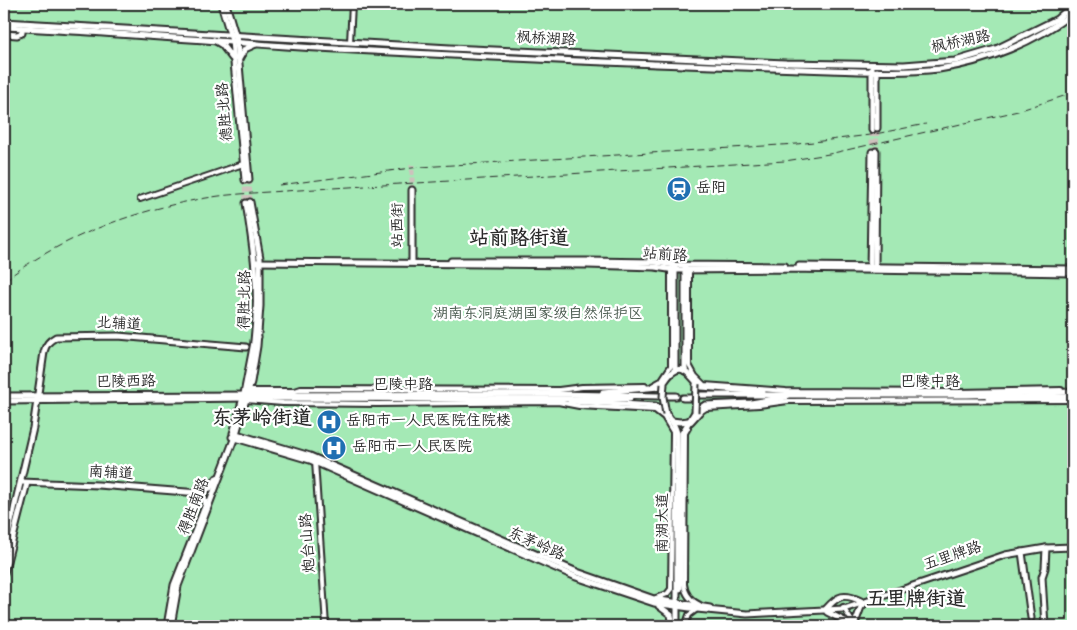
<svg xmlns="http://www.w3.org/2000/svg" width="1077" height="630" font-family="Dekko,'LXGW WenKai TC',sans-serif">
  <rect width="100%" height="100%" fill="#f7e7e1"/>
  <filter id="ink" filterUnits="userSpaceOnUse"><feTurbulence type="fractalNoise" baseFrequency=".02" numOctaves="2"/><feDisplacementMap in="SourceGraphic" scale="10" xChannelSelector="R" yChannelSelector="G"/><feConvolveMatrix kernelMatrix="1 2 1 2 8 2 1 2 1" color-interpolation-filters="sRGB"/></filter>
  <g filter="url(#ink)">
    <!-- green -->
    <rect fill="#a4e9b5" stroke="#688a70" x="4" y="4" width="1069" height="622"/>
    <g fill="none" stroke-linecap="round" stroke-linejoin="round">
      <!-- major-tunnel -->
      <g stroke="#cec1bd" stroke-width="5" stroke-dasharray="5 2.5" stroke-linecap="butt">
        <path d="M 876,151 L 877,128"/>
        <path d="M 872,152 L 872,130"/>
        <path d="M 245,180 L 246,203"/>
        <path d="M 249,180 L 250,202"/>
        <path d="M 412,190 L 412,165"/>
      </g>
      <defs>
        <g id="minor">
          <path d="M 350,42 L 352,4"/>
          <path d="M 140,199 L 243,164"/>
          <path d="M 689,270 L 689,365 L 695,376 L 704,385 L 786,391 L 959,392 L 1061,390"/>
          <path d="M 652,386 L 661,381 L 671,366 L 671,269"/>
          <path d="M 248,391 L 295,391 L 301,389 L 559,390 L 582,387 L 645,386"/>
          <path d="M 245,400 L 283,403 L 378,404 L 558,402 L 579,406 L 655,410 L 664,417 L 673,432 L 671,589 L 667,594 L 656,598"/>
          <path d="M 691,422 L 700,412 L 706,408 L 759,405 L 788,401 L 1073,400"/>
          <path d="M 688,428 L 685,433 L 684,584 C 685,594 691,601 700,605"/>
          <path d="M 315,461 L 326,626"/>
          <path d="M 843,607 L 855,626"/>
          <path d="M 685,626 L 689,615 L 697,609"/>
        </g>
        <g id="major">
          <path d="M 221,4 L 232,41 L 245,180"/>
          <path d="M 226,4 L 237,41 L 249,180"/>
          <path d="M 4,22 L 450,48 L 786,63 L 904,65 L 955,61 L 996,49 L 1057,19 L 1073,5"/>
          <path d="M 4,27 C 98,32 192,39 286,46 C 409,54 533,59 656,64 C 714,66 772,68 830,70 C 866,71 903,73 939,69 C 986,62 1035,42 1073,13"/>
          <path d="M 4,34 L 17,35 L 22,33 L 22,28"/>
          <path d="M 214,40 L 222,45 L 232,58"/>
          <path d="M 239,59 L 245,49 L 256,44"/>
          <path d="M 872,68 L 872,130"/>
          <path d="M 877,128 L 877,71"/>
          <path d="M 246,203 C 254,251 260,293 254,341"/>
          <path d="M 412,261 L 412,190"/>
          <path d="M 451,261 L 587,261 L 655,262 L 675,265 L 785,266"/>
          <path d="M 255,262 L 587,265 L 655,267 L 675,270 L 787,269 L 1073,273"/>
          <path d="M 799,266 L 1073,269"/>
          <path d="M 875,268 L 876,151"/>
          <path d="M 870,269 L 872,152"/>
          <path d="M 675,370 L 675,268"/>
          <path d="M 685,371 L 685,268"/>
          <path d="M 603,392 L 659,387 C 665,383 667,376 673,372 C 686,362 693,382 702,387 L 763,392"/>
          <path d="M 698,395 L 967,395 L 1073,392"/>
          <path d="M 4,396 L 558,394 L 660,396"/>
          <path d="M 666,396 L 676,396"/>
          <path d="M 683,398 L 693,398"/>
          <path d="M 989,398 L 1073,397"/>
          <path d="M 4,401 L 248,398 L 630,399"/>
          <path d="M 570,401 L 656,406 C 666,411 674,422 677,433 L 677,626"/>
          <path d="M 672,421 L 680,422 L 688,421"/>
          <path d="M 234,430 L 244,394 L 254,342 L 258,337"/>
          <path d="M 233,433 L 310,456 L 577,572 L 654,599 L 710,608"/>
          <path d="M 232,437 L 310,460 L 576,577 L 654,603 L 697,609 L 747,614 L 844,609 L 1005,555 L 1046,548 L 1073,547"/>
          <path d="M 21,482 L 98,485 L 199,493"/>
          <path d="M 199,493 L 210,488 L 217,478"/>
          <path d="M 4,552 L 33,428 L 44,352 C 46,344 49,341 56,337 L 118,336 L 246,347"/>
          <path d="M 1022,552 L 1031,618"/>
          <path d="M 4,573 L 27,483"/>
          <path d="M 680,589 L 682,433 L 695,412 L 705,405 L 751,403 L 786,397"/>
          <path d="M 659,606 L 671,615 L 673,626"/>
          <path d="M 826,609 C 838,595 844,593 861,601"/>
          <path d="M 827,612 L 854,626 L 861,607 L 864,604"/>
          <path d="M 167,626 L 174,585 L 206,504 L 203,495 L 199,493"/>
          <path d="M 171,626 L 178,586 L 236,434 L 251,382 L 257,346 L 260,306 L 260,258 L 250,202"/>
          <path d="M 1045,626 L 1042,577 L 1045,568 L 1046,548"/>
        </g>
      </defs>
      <!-- minor casing -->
      <use href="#minor" stroke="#2b2b2b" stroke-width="8"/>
      <!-- major casing -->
      <use href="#major" stroke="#2b2b2b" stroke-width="9"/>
      <!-- minor -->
      <use href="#minor" stroke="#fff" stroke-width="4"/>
      <!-- major -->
      <use href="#major" stroke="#fff" stroke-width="5"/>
      <!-- rail -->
      <g stroke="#2b2b2b" stroke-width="1" stroke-dasharray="8 4" stroke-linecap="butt">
        <path d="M 279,185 L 420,167 L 797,144 L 870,135 L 926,124"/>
        <path d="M 4,281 C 65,234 143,207 219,196 C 245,193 272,192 299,190 L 785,161 L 829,154 L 1018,111 L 1073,93"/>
      </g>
      <defs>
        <g id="major-bridge">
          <path d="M 664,384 L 663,397 L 666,414"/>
          <path d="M 695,412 L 696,384"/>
        </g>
      </defs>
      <!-- major-bridge casing -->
      <use href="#major-bridge" stroke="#2b2b2b" stroke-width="9" stroke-linecap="butt"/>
      <!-- major-bridge -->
      <use href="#major-bridge" stroke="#fff" stroke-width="5"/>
    </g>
  </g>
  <!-- icons -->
  <defs>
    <symbol id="station-disc" viewBox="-11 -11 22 22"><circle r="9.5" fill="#1f6fb2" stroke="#fff"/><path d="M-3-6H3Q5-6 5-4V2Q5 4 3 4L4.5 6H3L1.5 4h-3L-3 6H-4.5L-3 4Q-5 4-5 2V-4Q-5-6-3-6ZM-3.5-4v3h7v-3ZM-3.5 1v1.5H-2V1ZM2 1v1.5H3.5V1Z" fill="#fff"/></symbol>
    <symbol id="hospital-disc" viewBox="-11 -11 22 22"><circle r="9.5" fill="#1f6fb2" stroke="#fff"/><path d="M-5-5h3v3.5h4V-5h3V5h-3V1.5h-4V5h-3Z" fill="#fff"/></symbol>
  </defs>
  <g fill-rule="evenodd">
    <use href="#station-disc" x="665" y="175" width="28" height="28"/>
    <use href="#hospital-disc" x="315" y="408" width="28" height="28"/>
    <use href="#hospital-disc" x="320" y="434" width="28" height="28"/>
  </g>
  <g text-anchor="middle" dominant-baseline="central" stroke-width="4.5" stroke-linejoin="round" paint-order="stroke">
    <!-- street labels -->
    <g font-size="15" fill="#2b2b2b" stroke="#fff">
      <text transform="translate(546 40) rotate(3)">枫桥湖路</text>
      <text transform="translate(961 43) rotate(-12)">枫桥湖路</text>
      <text transform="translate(226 112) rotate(-95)">德胜北路</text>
      <text transform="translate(399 225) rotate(-90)">站西街</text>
      <text transform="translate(665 256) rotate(4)">站前路</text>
      <text transform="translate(246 300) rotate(-89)">得胜北路</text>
      <text transform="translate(119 325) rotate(3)">北辅道</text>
      <text transform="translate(126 383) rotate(-1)">巴陵西路</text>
      <text x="930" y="383">巴陵中路</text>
      <text x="403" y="386">巴陵中路</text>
      <text transform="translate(111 474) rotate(3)">南辅道</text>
      <text transform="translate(195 507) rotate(-69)">得胜南路</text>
      <text transform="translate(664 523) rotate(-90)">南湖大道</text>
      <text transform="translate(309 543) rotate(-94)">炮台山路</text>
      <text transform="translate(536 545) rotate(24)">东茅岭路</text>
      <text transform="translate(953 557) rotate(-19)">五里牌路</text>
    </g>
    <!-- poi labels -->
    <g font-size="15" fill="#2b2b2b" stroke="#fff" text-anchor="start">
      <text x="696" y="189">岳阳</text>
      <text x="346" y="422">岳阳市一人民医院住院楼</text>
      <text x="352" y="448">岳阳市一人民医院</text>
    </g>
    <!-- park labels -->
    <g font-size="15" fill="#495a4e" stroke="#fff">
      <text x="538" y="315">湖南东洞庭湖国家级自然保护区</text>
    </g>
    <!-- district labels -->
    <g font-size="20" font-weight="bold" fill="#2b2b2b" stroke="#fff">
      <text x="519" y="240">站前路街道</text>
      <text x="262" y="420">东茅岭街道</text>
      <text x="916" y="601">五里牌街道</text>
    </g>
  </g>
  <!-- margin -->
  <rect width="1077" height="630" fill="none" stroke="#fff" stroke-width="20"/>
  <rect x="10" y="10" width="1057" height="610" fill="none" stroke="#2b2b2b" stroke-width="2" filter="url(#ink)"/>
</svg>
